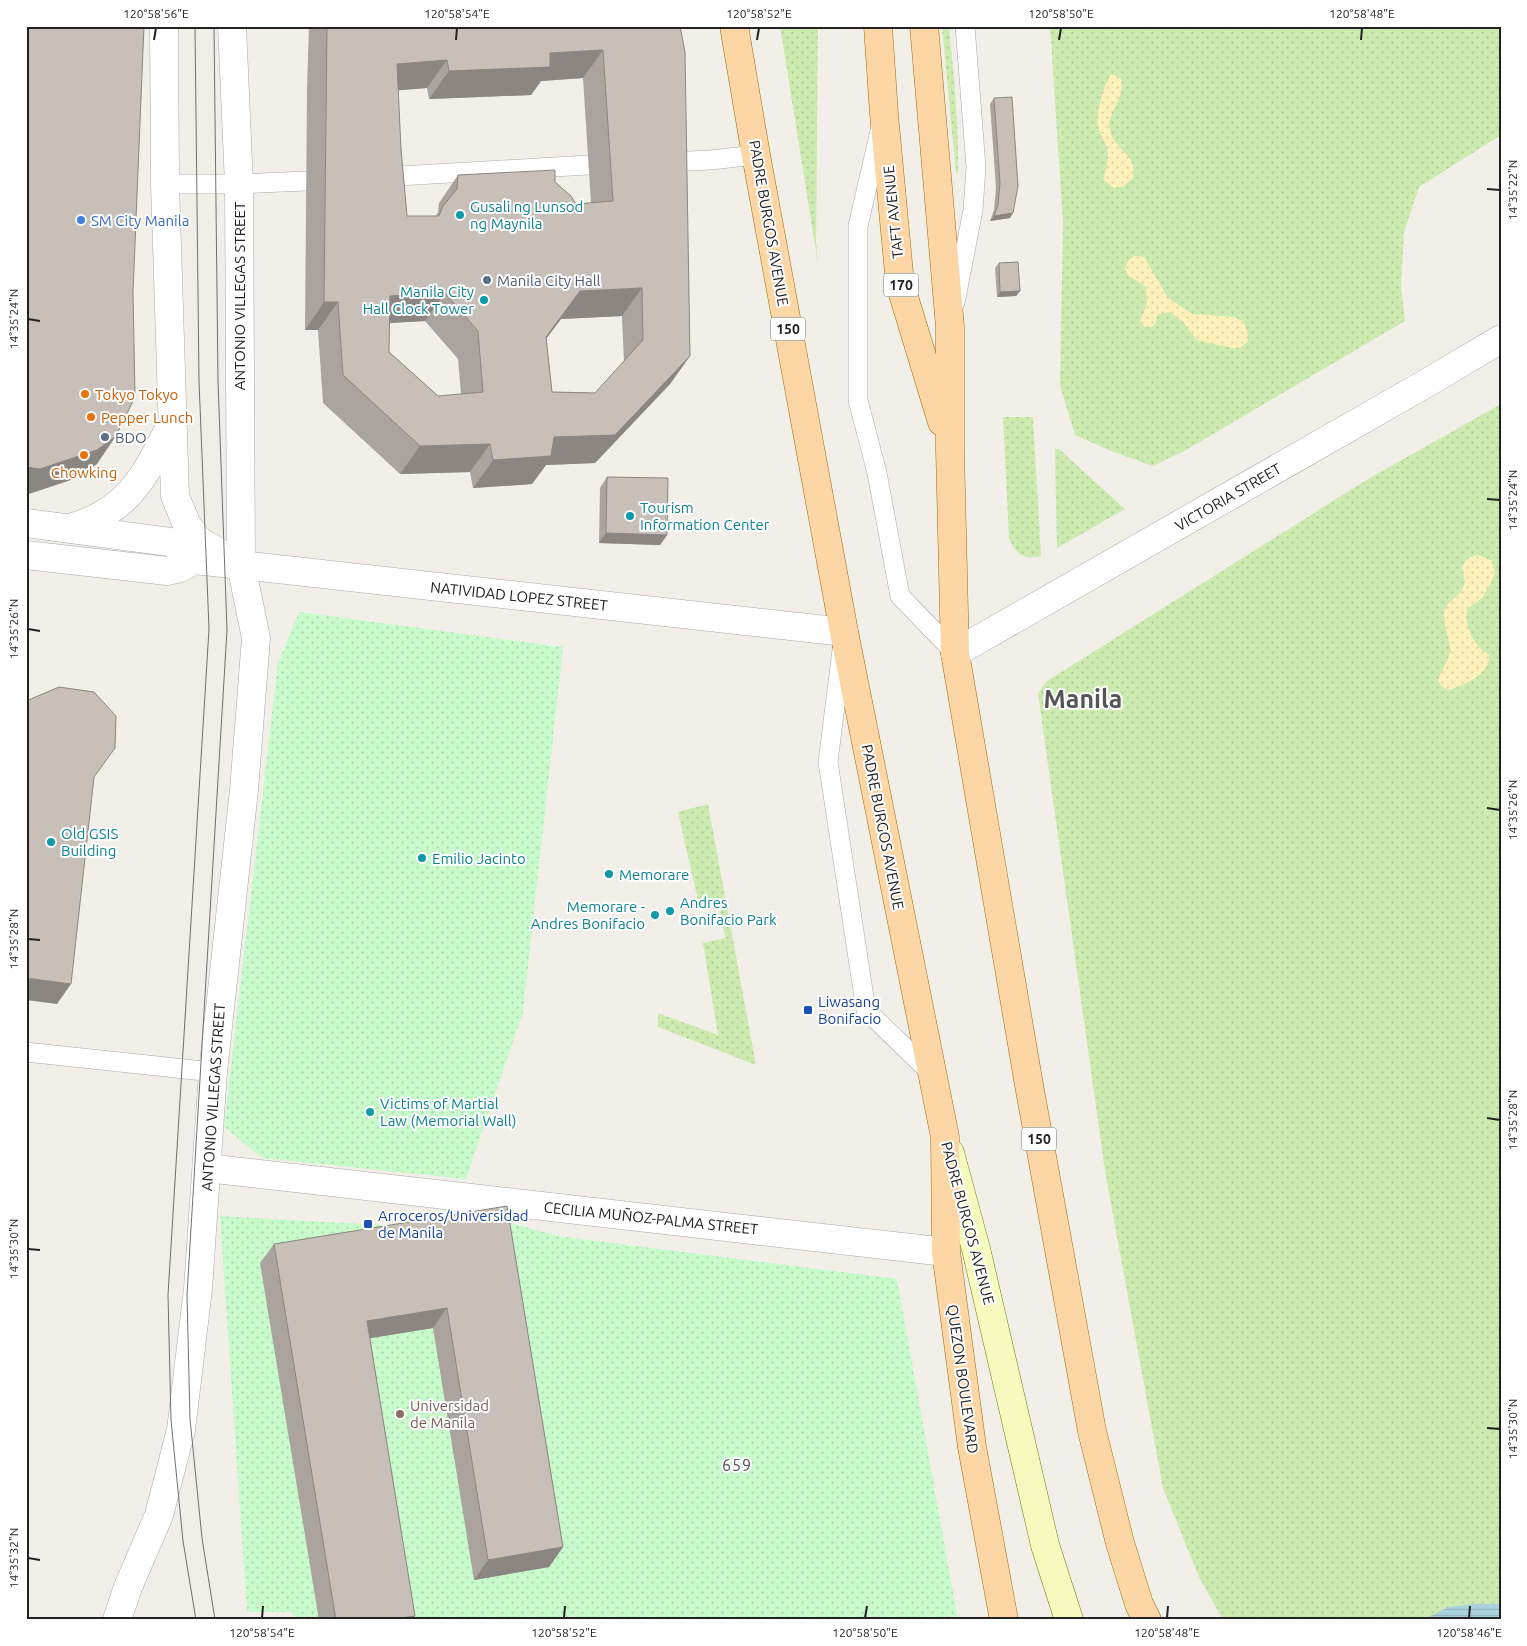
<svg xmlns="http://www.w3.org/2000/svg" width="1527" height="1646" font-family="Ubuntu,sans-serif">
  <defs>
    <pattern id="grass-dots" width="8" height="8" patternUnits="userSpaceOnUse" patternTransform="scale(1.25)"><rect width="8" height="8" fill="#cdebb0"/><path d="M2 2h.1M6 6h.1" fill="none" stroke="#b0c997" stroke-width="1.8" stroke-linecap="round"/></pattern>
    <pattern id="sand-dots" width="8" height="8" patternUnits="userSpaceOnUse" patternTransform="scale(1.25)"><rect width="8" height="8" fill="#fff1ba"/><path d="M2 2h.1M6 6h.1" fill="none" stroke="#dacea0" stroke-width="1.8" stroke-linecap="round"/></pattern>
    <pattern id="park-dots" width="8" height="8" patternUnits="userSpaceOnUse" patternTransform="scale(1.25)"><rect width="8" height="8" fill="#c8facc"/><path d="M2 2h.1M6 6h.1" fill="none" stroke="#acd6af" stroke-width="1.8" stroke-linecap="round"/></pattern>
    <pattern id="water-rules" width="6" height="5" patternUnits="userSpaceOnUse" patternTransform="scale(1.25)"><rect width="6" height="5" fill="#aad3df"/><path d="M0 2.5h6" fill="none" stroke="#92b5bf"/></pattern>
  </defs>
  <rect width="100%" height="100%" fill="#f2efe9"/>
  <!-- grass -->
  <g fill="url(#grass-dots)">
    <path d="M 780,26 L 818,26 L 816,242 L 818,264 Z"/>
    <path d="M 942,26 L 949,26 C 954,76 959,125 958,174 L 956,173 Z"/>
    <path d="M 1050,26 L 1501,26 L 1501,135 L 1419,187 L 1404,232 L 1401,287 L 1405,321 L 1186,450 L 1153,466 L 1111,451 L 1075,435 L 1060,386 L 1063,222 Z"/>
    <path d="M 1501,404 L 1501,1620 L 1223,1620 L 1199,1577 L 1163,1488 L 1105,1171 L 1038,693 L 1047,681 L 1368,479 Z"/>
    <path d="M 1003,417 L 1033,417 L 1041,556 C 1025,561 1014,553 1009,538 Z"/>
    <path d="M 1055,449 L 1059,449 L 1125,509 L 1057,548 Z"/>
    <path d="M 708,804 L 756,1065 L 658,1027 L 658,1013 L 718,1035 L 703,943 L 725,938 L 718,900 L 699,905 L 678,812 Z"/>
  </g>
  <!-- sand -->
  <g fill="url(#sand-dots)">
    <path d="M 1112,74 L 1121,79 C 1125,102 1106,111 1110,131 C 1113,146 1130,153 1133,166 C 1134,170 1133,174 1133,178 L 1123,187 L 1114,188 L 1104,180 C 1105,169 1110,159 1107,149 C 1106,142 1101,137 1099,130 C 1094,119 1104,82 1112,74 Z"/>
    <path d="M 1134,256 L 1144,257 L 1168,298 L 1192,314 L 1233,317 L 1243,321 L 1247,331 L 1248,341 L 1240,348 L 1232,348 L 1197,340 L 1183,322 L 1170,312 L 1158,314 L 1156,322 L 1152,327 L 1146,327 L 1140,322 L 1147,304 L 1146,287 L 1128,275 L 1125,269 L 1128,261 Z"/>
    <path d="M 1478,555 L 1492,561 L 1495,574 L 1483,597 L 1467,609 C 1464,625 1474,647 1489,655 C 1491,674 1464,685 1449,690 L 1441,686 L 1438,680 L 1451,651 L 1445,625 L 1444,612 L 1448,604 L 1461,592 L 1465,582 L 1462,567 L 1468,558 Z"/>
  </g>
  <!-- park -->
  <g fill="url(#park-dots)">
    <path d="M 299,612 L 563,647 L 523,1012 L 466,1179 L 262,1158 L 224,1127 L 278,663 Z"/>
    <path d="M 220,1216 L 381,1225 L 500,1220 L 558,1236 L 897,1279 L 958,1620 L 294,1620 L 293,1612 L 247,1612 Z"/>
  </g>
  <!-- water -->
  <path fill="url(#water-rules)" d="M 1474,1604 L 1501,1604 L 1501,1620 L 1422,1620 L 1449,1607 Z"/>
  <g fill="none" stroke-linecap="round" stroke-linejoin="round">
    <defs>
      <g id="service">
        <path d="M 880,131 L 858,226 L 858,400 L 877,473 L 900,596 L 955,653"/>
        <path d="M 667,162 L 711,160 L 756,155"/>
        <path d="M 382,177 L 588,165"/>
        <path d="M 165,184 L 239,184 L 306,181"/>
        <path d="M 955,303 L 973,210 L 976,167 L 965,26"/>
        <path d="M 842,650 L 828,762 L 866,1010 L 932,1074"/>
        <path d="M 26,1052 L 213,1072"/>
      </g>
      <g id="minor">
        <path d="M 207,1168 L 946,1252"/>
        <path d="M 117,1620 L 128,1587 L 159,1515 L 181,1430 L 198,1289 L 213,1072 L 244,790 L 256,638 L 241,565 L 844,632"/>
      </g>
      <g id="tertiary">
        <path d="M 164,26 L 165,184 L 175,496 L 187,525 L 199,541 L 241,565"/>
        <path d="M 232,26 L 239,184 L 241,565"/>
        <path d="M 26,523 L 170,542 L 183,550 L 194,560"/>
        <path d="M 73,527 C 131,510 146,473 172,423"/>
        <path d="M 26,555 L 167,571 L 180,568 L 194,560 L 232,564"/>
        <path d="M 955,653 L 1425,384 L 1501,339"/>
      </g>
      <path id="secondary" d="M 950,1153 L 976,1249 L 1045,1545 L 1069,1620"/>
      <g id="primary">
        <path d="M 734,26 L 756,155 L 844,632 L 945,1137 L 946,1252 L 972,1447 L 1004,1620"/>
        <path d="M 878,26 L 884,114 L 900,284 L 942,422"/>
        <path d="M 924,26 L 950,327 L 950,450 L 955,653 L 1029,1085 L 1092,1431 L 1120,1543 L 1139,1604 L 1147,1620"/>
      </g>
    </defs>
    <!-- service casing -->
    <use href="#service" stroke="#a9a9a9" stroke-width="20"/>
    <!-- minor casing -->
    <use href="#minor" stroke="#a9a9a9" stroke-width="29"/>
    <!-- tertiary casing -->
    <use href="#tertiary" stroke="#a9a9a9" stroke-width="29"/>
    <!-- secondary casing -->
    <use href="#secondary" stroke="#707d05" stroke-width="29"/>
    <!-- primary casing -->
    <use href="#primary" stroke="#a06b00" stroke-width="29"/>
    <!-- service -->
    <use href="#service" stroke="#fff" stroke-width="19"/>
    <!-- minor -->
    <use href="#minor" stroke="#fff" stroke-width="28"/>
    <!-- tertiary -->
    <use href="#tertiary" stroke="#fff" stroke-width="28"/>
    <!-- secondary -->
    <use href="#secondary" stroke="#f7fabf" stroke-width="28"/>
    <!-- primary -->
    <use href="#primary" stroke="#fcd6a4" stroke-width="28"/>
    <!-- tram -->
    <g stroke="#707070" stroke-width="1">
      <path d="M 195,26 L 199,381 L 209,629 L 168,1295 L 171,1420 L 183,1541 L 196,1620"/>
      <path d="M 214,26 L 218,381 L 227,630 L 187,1295 L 190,1419 L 202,1538 L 215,1620"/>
    </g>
  </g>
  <!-- wall -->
  <g fill="#aba49e" fill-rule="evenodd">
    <path d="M 309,26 L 680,26 L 690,356 L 670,384 L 595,463 L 546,465 L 532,484 L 473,488 L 470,472 L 400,474 L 323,403 L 318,330 L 305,330 L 307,89 ZM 583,78 L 591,203 L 576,204 L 555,182 L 458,175 L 439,203 L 438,212 L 436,216 L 407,216 L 401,149 L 398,90 L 427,88 L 429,99 L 531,95 L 541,81 ZM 622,316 L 624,362 L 595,393 L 552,392 L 546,339 L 561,319 ZM 425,321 L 458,359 L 461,394 L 438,396 L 389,352 L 389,323 Z"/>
    <path d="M 994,98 L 1010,218 L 990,221 L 994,210 L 996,188 L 990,104 Z"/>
    <path d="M 999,263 L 1020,291 L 1016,296 L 997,297 L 995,268 Z"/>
    <path d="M 607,477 L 667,535 L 660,545 L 599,543 L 600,488 Z"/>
    <path d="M 507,1206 L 563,1547 L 549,1567 L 474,1580 L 433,1328 L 370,1338 L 415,1616 L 412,1620 L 319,1620 L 260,1263 L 274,1244 Z"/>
  </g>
  <!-- shaded-wall -->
  <g fill="#8b8681">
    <path d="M 603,50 L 583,78 L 541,81 L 531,95 L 429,99 L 449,71 L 550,53 Z"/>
    <path d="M 447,60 L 427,88 L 378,92 L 397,64 Z"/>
    <path d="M 1013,213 L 1010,218 L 990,221 L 994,216 Z"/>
    <path d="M 642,288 L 622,316 L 561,319 L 526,365 L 546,337 L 580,291 Z"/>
    <path d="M 1020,291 L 1016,296 L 997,297 L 1000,292 Z"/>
    <path d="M 445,293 L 425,321 L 370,324 L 390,296 Z"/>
    <path d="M 324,302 L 338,302 L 318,330 L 305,330 Z"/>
    <path d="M 690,356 L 670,384 L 595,463 L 546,465 L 532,484 L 473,488 L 493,460 L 554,437 Z"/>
    <path d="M 116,436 L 97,464 L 77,478 L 26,495 L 26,467 Z"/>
    <path d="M 490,444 L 470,472 L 400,474 L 420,446 Z"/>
    <path d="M 606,533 L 667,535 L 660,545 L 599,543 Z"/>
    <path d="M 26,978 L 71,984 L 57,1004 L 26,1000 Z"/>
    <path d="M 447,1308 L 433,1328 L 353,1341 L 367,1321 Z"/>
    <path d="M 563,1547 L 549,1567 L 474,1580 L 488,1560 Z"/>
    <path d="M 415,1616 L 412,1620 L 388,1620 Z"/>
  </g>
  <!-- building -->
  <g fill="#c7bfb8" stroke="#8b8681" fill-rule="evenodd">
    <path d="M 26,26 L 144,26 L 133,292 L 135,397 L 116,436 L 97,450 L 40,469 L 26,467 Z"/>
    <path d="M 327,26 L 680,26 L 685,52 L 690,356 L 615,435 L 554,437 L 551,456 L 493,460 L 490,444 L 420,446 L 343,375 L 338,302 L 324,302 ZM 603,50 L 613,201 L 576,204 L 571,196 L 555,182 L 555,170 L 458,175 L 457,189 L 443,206 L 439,216 L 407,216 L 401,149 L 397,64 L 447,60 L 449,71 L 550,67 L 550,53 ZM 642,288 L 643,340 L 595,393 L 552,392 L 546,337 L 580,291 ZM 445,293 L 478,331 L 483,392 L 438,396 L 389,352 L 390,296 Z"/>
    <path d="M 1012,97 L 1018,186 L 1013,213 L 994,216 L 998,205 L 1000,183 L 994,98 Z"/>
    <path d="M 1018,262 L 1020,291 L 1000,292 L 999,263 Z"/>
    <path d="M 607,477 L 668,478 L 667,535 L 606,533 Z"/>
    <path d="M 59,687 L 94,692 L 116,716 L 115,748 L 94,777 L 71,984 L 26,978 L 26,701 Z"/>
    <path d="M 507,1206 L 563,1547 L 488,1560 L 447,1308 L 367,1321 L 415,1616 L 388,1620 L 336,1620 L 274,1244 Z"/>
  </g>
  <!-- ticks -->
  <path fill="none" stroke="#222" stroke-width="2" d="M 154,40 L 156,28M 456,40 L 457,28M 757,40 L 759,28M 1059,40 L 1061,28M 1361,40 L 1362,28M 1487,189 L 1500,190M 28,319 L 40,321M 1487,499 L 1500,500M 28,629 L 40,631M 1487,808 L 1500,810M 28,939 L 40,940M 1487,1118 L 1500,1120M 28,1249 L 40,1250M 1487,1428 L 1500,1429M 28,1558 L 40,1560M 262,1618 L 263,1606M 564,1618 L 565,1606M 865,1618 L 867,1606M 1167,1618 L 1168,1606M 1469,1618 L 1470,1606"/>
  <!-- markers -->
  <g fill="#0f9aa8" stroke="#fff" stroke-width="2">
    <circle cx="460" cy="215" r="5"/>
    <circle cx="484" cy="300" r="5"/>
    <circle cx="630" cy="516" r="5"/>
    <circle cx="51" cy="842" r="5"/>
    <circle cx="422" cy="858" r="5"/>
    <circle cx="609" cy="874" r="5"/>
    <circle cx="670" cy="911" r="5"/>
    <circle cx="655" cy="915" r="5"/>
    <circle cx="370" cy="1112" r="5"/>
  </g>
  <circle fill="#3f7fe0" stroke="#fff" stroke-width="2" cx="81" cy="220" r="5"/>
  <g fill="#5c6f8a" stroke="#fff" stroke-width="2">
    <circle cx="487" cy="280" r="5"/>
    <circle cx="105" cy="437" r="5"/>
  </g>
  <g fill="#e8710a" stroke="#fff" stroke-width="2">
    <circle cx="85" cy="394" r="5"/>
    <circle cx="91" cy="417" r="5"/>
    <circle cx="84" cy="455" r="5"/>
  </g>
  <g fill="#1a4fb4" stroke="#fff" stroke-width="2">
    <rect x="803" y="1005" width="10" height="10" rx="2.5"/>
    <rect x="363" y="1219" width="10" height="10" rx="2.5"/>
  </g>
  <circle fill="#8d6e63" stroke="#fff" stroke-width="2" cx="400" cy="1414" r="5"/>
  <g text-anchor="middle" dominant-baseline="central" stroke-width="4" stroke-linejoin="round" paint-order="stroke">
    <!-- shield labels -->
    <g fill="#fff" stroke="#646464" stroke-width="1">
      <rect x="883.5" y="273.5" width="35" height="23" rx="4"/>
      <rect x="770.5" y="317.5" width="35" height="23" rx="4"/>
      <rect x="1021.5" y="1127.5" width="35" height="23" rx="4"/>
    </g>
    <g font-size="14" font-weight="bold" fill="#222">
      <text x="901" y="285">170</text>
      <text x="788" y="329">150</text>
      <text x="1039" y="1139">150</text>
    </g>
    <!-- culture labels -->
    <g font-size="15" fill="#0d838f" stroke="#fff" text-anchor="start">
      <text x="470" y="206">Gusali ng Lunsod<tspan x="470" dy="17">ng Maynila</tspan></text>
      <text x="474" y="291" text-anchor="end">Manila City<tspan x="474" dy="17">Hall Clock Tower</tspan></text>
      <text x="640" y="507">Tourism<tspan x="640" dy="17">Information Center</tspan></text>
      <text x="61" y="833">Old GSIS<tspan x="61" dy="17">Building</tspan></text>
      <text x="432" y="858">Emilio Jacinto</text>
      <text x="619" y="874">Memorare</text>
      <text x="680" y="902">Andres<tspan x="680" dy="17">Bonifacio Park</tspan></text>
      <text x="645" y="906" text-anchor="end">Memorare -<tspan x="645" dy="17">Andres Bonifacio</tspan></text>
      <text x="380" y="1103">Victims of Martial<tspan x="380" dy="17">Law (Memorial Wall)</tspan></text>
    </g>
    <!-- street labels -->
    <g font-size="15" fill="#222" stroke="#fff">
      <text transform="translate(893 212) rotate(-96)">TAFT AVENUE</text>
      <text transform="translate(769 223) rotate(80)">PADRE BURGOS AVENUE</text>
      <text transform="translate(239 296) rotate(-90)">ANTONIO VILLEGAS STREET</text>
      <text transform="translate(1228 497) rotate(-30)">VICTORIA STREET</text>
      <text transform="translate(519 596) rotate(6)">NATIVIDAD LOPEZ STREET</text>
      <text transform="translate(883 827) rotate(79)">PADRE BURGOS AVENUE</text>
      <text transform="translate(213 1097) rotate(-86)">ANTONIO VILLEGAS STREET</text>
      <text transform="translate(651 1218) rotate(6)">CECILIA MUÑOZ-PALMA STREET</text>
      <text transform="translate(968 1223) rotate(75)">PADRE BURGOS AVENUE</text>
      <text transform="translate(963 1379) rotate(82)">QUEZON BOULEVARD</text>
    </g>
    <!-- shop labels -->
    <g font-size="15" fill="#366cbe" stroke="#fff" text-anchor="start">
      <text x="91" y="220">SM City Manila</text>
    </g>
    <!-- service labels -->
    <g font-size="15" fill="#4e5e75" stroke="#fff" text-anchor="start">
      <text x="497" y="280">Manila City Hall</text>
      <text x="115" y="437">BDO</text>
    </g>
    <!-- food labels -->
    <g font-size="15" fill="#c56008" stroke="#fff" text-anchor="start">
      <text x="95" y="394">Tokyo Tokyo</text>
      <text x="101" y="417">Pepper Lunch</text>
      <text x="84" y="472" text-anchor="middle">Chowking</text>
    </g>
    <!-- transit labels -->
    <g font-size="15" fill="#164399" stroke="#fff" text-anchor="start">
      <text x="818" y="1001">Liwasang<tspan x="818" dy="17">Bonifacio</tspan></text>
      <text x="378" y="1215">Arroceros/Universidad<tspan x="378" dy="17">de Manila</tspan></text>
    </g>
    <!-- education labels -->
    <g font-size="15" fill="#785e54" stroke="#fff" text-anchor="start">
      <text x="410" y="1405">Universidad<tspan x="410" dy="17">de Manila</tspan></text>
    </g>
    <!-- neighbourhood labels -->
    <g font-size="16" letter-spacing="1" fill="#555" stroke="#fff">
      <text x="737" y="1465">659</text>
    </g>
    <!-- town labels -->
    <g font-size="25" font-weight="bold" fill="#555" stroke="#fff">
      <text x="1083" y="699">Manila</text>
    </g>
  </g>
  <!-- border -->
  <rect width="1527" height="1646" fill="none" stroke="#ffffff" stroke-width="55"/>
  <rect x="28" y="28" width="1472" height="1590" fill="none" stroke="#222" stroke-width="2"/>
  <g font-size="12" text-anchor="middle" fill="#222">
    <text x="156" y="18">120°58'56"E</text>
    <text x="457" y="18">120°58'54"E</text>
    <text x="759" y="18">120°58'52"E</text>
    <text x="1061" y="18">120°58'50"E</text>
    <text x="1362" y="18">120°58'48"E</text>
    <text transform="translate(1513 190) rotate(-90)" y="4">14°35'22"N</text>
    <text transform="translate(14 319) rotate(-90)" y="4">14°35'24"N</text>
    <text transform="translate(1513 500) rotate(-90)" y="4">14°35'24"N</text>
    <text transform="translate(14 629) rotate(-90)" y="4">14°35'26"N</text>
    <text transform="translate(1513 810) rotate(-90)" y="4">14°35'26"N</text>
    <text transform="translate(14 939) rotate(-90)" y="4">14°35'28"N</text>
    <text transform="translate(1513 1120) rotate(-90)" y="4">14°35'28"N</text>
    <text transform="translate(14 1249) rotate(-90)" y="4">14°35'30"N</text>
    <text transform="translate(1513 1429) rotate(-90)" y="4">14°35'30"N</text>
    <text transform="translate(14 1558) rotate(-90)" y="4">14°35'32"N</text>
    <text x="262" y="1637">120°58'54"E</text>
    <text x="564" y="1637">120°58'52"E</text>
    <text x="865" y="1637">120°58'50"E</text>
    <text x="1167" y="1637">120°58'48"E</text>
    <text x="1469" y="1637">120°58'46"E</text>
  </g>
</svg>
